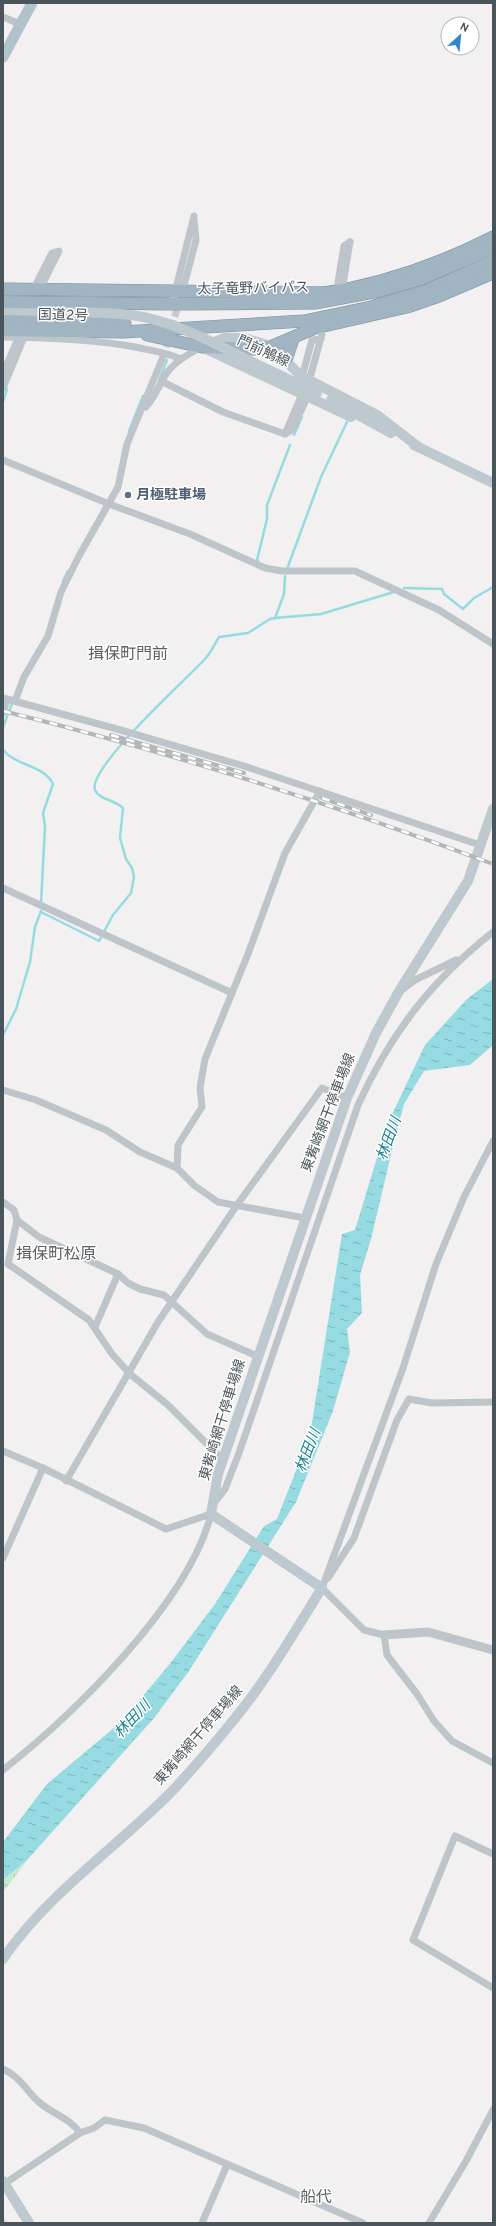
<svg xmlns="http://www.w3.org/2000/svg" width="496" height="2226" font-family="Overpass,'Noto Sans JP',sans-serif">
  <defs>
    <pattern id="grass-tufts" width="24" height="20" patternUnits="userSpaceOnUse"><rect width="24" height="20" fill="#c3eace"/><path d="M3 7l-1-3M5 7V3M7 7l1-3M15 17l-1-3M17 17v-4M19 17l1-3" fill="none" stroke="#a0c0aa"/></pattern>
    <pattern id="water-ripples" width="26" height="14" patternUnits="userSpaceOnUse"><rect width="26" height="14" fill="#96dbe2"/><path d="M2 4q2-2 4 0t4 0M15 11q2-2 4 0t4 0" fill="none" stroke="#7cb4ba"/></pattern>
  </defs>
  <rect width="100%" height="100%" fill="#f2f0f0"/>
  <!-- grass -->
  <path fill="url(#grass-tufts)" d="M 28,1859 L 3,1892 L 3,1880 Z"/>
  <!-- water -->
  <path fill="url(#water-ripples)" d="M 493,979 L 493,1045 L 470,1065 L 424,1071 L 404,1104 L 395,1138 L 371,1239 L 360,1275 L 362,1313 L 347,1329 L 350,1352 L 333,1411 L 296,1502 L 189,1671 L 154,1718 L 28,1859 L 3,1880 L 3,1842 L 47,1784 L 121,1722 L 169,1665 L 215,1604 L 264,1526 L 277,1519 L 310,1435 L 342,1234 L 355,1230 L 387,1125 L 425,1045 L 467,999 Z"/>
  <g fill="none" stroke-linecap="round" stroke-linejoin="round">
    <!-- stream -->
    <g stroke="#96dbe2" stroke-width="2.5">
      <path d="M 159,380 L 167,360"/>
      <path d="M 3,402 L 7,389"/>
      <path d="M 129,431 L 143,396"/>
      <path d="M 294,435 L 302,417"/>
      <path d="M 258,561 L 257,560 L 267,519 L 267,505 L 290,445"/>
      <path d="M 287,569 L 321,477 L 347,422"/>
      <path d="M 63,581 L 68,571"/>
      <path d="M 404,588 L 442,589 L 444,594 L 463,609 L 474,598 L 493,587"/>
      <path d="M 275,618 L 321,614 L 394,592"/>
      <path d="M 3,727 L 13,701"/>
      <path d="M 3,750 C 16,766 44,765 53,784 L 43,813 L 45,826 L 41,904"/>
      <path d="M 41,912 L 99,941 L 113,915 L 131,893 L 134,877 L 132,868 L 126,859 L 120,838 L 123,808 C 116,800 99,800 95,790 C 87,768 189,677 206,658 C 211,652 215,644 219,637 L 248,633 L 270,619 L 275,618 L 284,594 L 285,576"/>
      <path d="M 3,1035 L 16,1009 L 30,962 L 35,927 L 41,911"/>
    </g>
    <!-- minor-tunnel -->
    <path stroke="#c8c9cb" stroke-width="7" stroke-dasharray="7 3.5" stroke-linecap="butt" d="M 163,357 L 179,302"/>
    <defs>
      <g id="trunk">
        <path d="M 3,289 L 327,293"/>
        <path d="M 319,294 C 380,285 438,265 493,237"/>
        <path d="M 3,302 L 172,304 L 315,303 L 379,291 L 421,279 L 493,248"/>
        <path d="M 3,321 L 125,324"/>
        <path d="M 3,330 L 123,332 L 304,321 L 371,307 L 428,290 L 493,261"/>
        <path d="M 147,335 L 202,347 L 254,349 L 270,347 L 315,328 L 407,307 L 439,296 L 493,273"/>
        <path d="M 286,360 L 293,339"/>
      </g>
    </defs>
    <!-- trunk casing -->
    <use href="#trunk" stroke="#7892a4" stroke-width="13"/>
    <!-- minor -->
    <g stroke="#bdc5ca" stroke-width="7">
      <path d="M 3,17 L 20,24"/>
      <path d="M 338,282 L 344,246 L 350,242"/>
      <path d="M 184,285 L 196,240 L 194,220"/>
      <path d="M 35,286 L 52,253 L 59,251 L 39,291"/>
      <path d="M 342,290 L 350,242"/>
      <path d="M 172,304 L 194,216"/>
      <path d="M 3,337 C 49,338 95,339 140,348 C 154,351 168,353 181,359"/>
      <path d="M 3,373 L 17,341"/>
      <path d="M 311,374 L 322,334"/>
      <path d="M 302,377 L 312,340 L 321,339"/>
      <path d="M 163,382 L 223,412 L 285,434 L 302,394"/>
      <path d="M 3,388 L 25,335"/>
      <path d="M 146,407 C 155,397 159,385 166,374 C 174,362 189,354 201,347"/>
      <path d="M 285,434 L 292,430 L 305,402"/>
      <path d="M 3,460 L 109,504 L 190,534 L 265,568 L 282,571 L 355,571 L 439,610 L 493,644"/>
      <path d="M 3,698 L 117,729 L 244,766 L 480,845"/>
      <path d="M 15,701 L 24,677 L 48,636 L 61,592 L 79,556 L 118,487 L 127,444 L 163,357"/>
      <path d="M 3,713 L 7,699"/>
      <path d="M 3,888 L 232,993"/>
      <path d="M 402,990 L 415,980 L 456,960"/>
      <path d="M 3,1090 L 36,1100 L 106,1130 L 140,1152 L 177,1168 L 195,1186 L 218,1202 L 305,1218"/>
      <path d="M 177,1168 L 178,1145 L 202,1107 L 200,1088 L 205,1059 L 248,954 L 285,853 L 320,791"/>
      <path d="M 3,1202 L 14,1210 L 17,1220 L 39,1237 L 118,1274 L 128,1283 L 140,1289 L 164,1295 L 207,1334 L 257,1356"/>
      <path d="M 17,1220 L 8,1264 L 89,1320 L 112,1354 L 130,1374 L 168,1405 L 223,1460"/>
      <path d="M 95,1327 L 118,1274"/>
      <path d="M 3,1451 L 43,1468 L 166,1529 L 211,1514 C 189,1602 74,1714 3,1770"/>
      <path d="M 66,1481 L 158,1322 L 237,1205 L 322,1088 L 347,1098"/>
      <path d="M 214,1503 L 225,1489 L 239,1453 L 358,1105 C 391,1033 431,981 493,932"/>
      <path d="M 3,1558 L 43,1468"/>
      <path d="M 328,1578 L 354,1538 L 397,1420 L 409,1399 L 432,1403 L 493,1402"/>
      <path d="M 322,1588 L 403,1368 L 436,1264 L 464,1197 L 493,1141"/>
      <path d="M 322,1588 L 364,1630 L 384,1635 L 387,1655 L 417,1694 L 434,1721 L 452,1741 L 493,1763"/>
      <path d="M 493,1854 L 455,1836 L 413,1940 L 493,1988"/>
      <path d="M 3,2069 C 22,2078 26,2091 40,2103 C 53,2114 71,2119 80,2133"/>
      <path d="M 4,2184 L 80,2133 L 94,2128 L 105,2120 L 144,2128 L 363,2223"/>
      <path d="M 202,2223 L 227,2165"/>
      <path d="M 429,2223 L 466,2161 L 493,2110"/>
    </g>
    <!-- tertiary -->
    <path stroke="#bdc5ca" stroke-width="9" d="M 384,1635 L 428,1632 L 493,1650"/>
    <!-- secondary -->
    <g stroke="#bdc8cf" stroke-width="10">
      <path d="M 3,311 L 67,312"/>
      <path d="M 207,345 L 224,338 L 244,338 L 264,344 L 278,353 L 301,376 L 377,415 L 420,448"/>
      <path d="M 204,348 L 351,417"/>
      <path d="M 269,370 L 317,393"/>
      <path d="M 331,400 L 391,433"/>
      <path d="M 414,445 L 493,483"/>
      <path d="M 3,1959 C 49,1891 121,1845 177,1786 C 205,1755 234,1722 258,1688 C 281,1656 301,1621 322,1588 L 211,1514 L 218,1474 L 347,1098 L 376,1033 L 398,993 L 468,881 L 493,809"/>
      <path d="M 3,2181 L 29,2223"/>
    </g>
    <!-- primary -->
    <path stroke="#b2c2cb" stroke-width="11" d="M 3,57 L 32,3"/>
    <!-- trunk -->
    <use href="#trunk" stroke="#a0b4c2" stroke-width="12"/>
    <defs>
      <g id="rail">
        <path d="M 3,711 C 169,752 333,804 493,864"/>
        <path d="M 111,735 L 244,773"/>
        <path d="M 322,798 L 371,815"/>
        <path d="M 3,2221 L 5,2223"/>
      </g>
    </defs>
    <!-- rail casing -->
    <use href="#rail" stroke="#b2b6b9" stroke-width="4"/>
    <!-- rail -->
    <use href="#rail" stroke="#fff" stroke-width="2.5" stroke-dasharray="8" stroke-linecap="butt"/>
    <!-- secondary-bridge -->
    <path stroke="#bdc8cf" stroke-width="10" d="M 67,312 C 92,313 118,312 143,317 C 187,326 228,351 269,370"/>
  </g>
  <!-- markers -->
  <circle fill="#5c6f8a" stroke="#fff" stroke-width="1.5" cx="128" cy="495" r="4"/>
  <g text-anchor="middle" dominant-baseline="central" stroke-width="3" stroke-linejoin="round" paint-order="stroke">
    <!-- street labels -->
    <g font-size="14" fill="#4a555b" stroke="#fff">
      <text transform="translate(253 289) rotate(-1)">太子竜野バイパス</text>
      <text transform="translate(63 316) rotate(1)">国道2号</text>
      <text transform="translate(263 352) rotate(25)">門前鵤線</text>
      <text transform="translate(329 1113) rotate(-69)">東觜崎網干停車場線</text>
      <text transform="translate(223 1420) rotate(-73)">東觜崎網干停車場線</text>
      <text transform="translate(199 1736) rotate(-49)">東觜崎網干停車場線</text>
    </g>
    <!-- service labels -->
    <g font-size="14" font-weight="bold" fill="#4e5e75" stroke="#fff" text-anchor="start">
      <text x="136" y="495">月極駐車場</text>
    </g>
    <!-- water labels -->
    <g font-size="15" font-style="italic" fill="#1c828c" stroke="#fff">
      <text transform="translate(390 1139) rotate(-70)">林田川</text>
      <text transform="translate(309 1451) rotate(-69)">林田川</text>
      <text transform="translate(133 1720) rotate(-47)">林田川</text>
    </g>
    <!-- quarter labels -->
    <g font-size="16" fill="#5d6163" stroke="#fff">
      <text x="128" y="655">揖保町門前</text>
      <text x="56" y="1255">揖保町松原</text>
      <text x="316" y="2198">船代</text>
    </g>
  </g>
  <!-- border -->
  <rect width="496" height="2226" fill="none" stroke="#4a555b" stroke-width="8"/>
  <!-- north arrow -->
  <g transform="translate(460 36) rotate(27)"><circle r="19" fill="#ffffff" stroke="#b7bbbd"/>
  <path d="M0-3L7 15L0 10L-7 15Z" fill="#2f86cc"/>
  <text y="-6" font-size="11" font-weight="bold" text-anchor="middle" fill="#4a555b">N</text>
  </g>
</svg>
